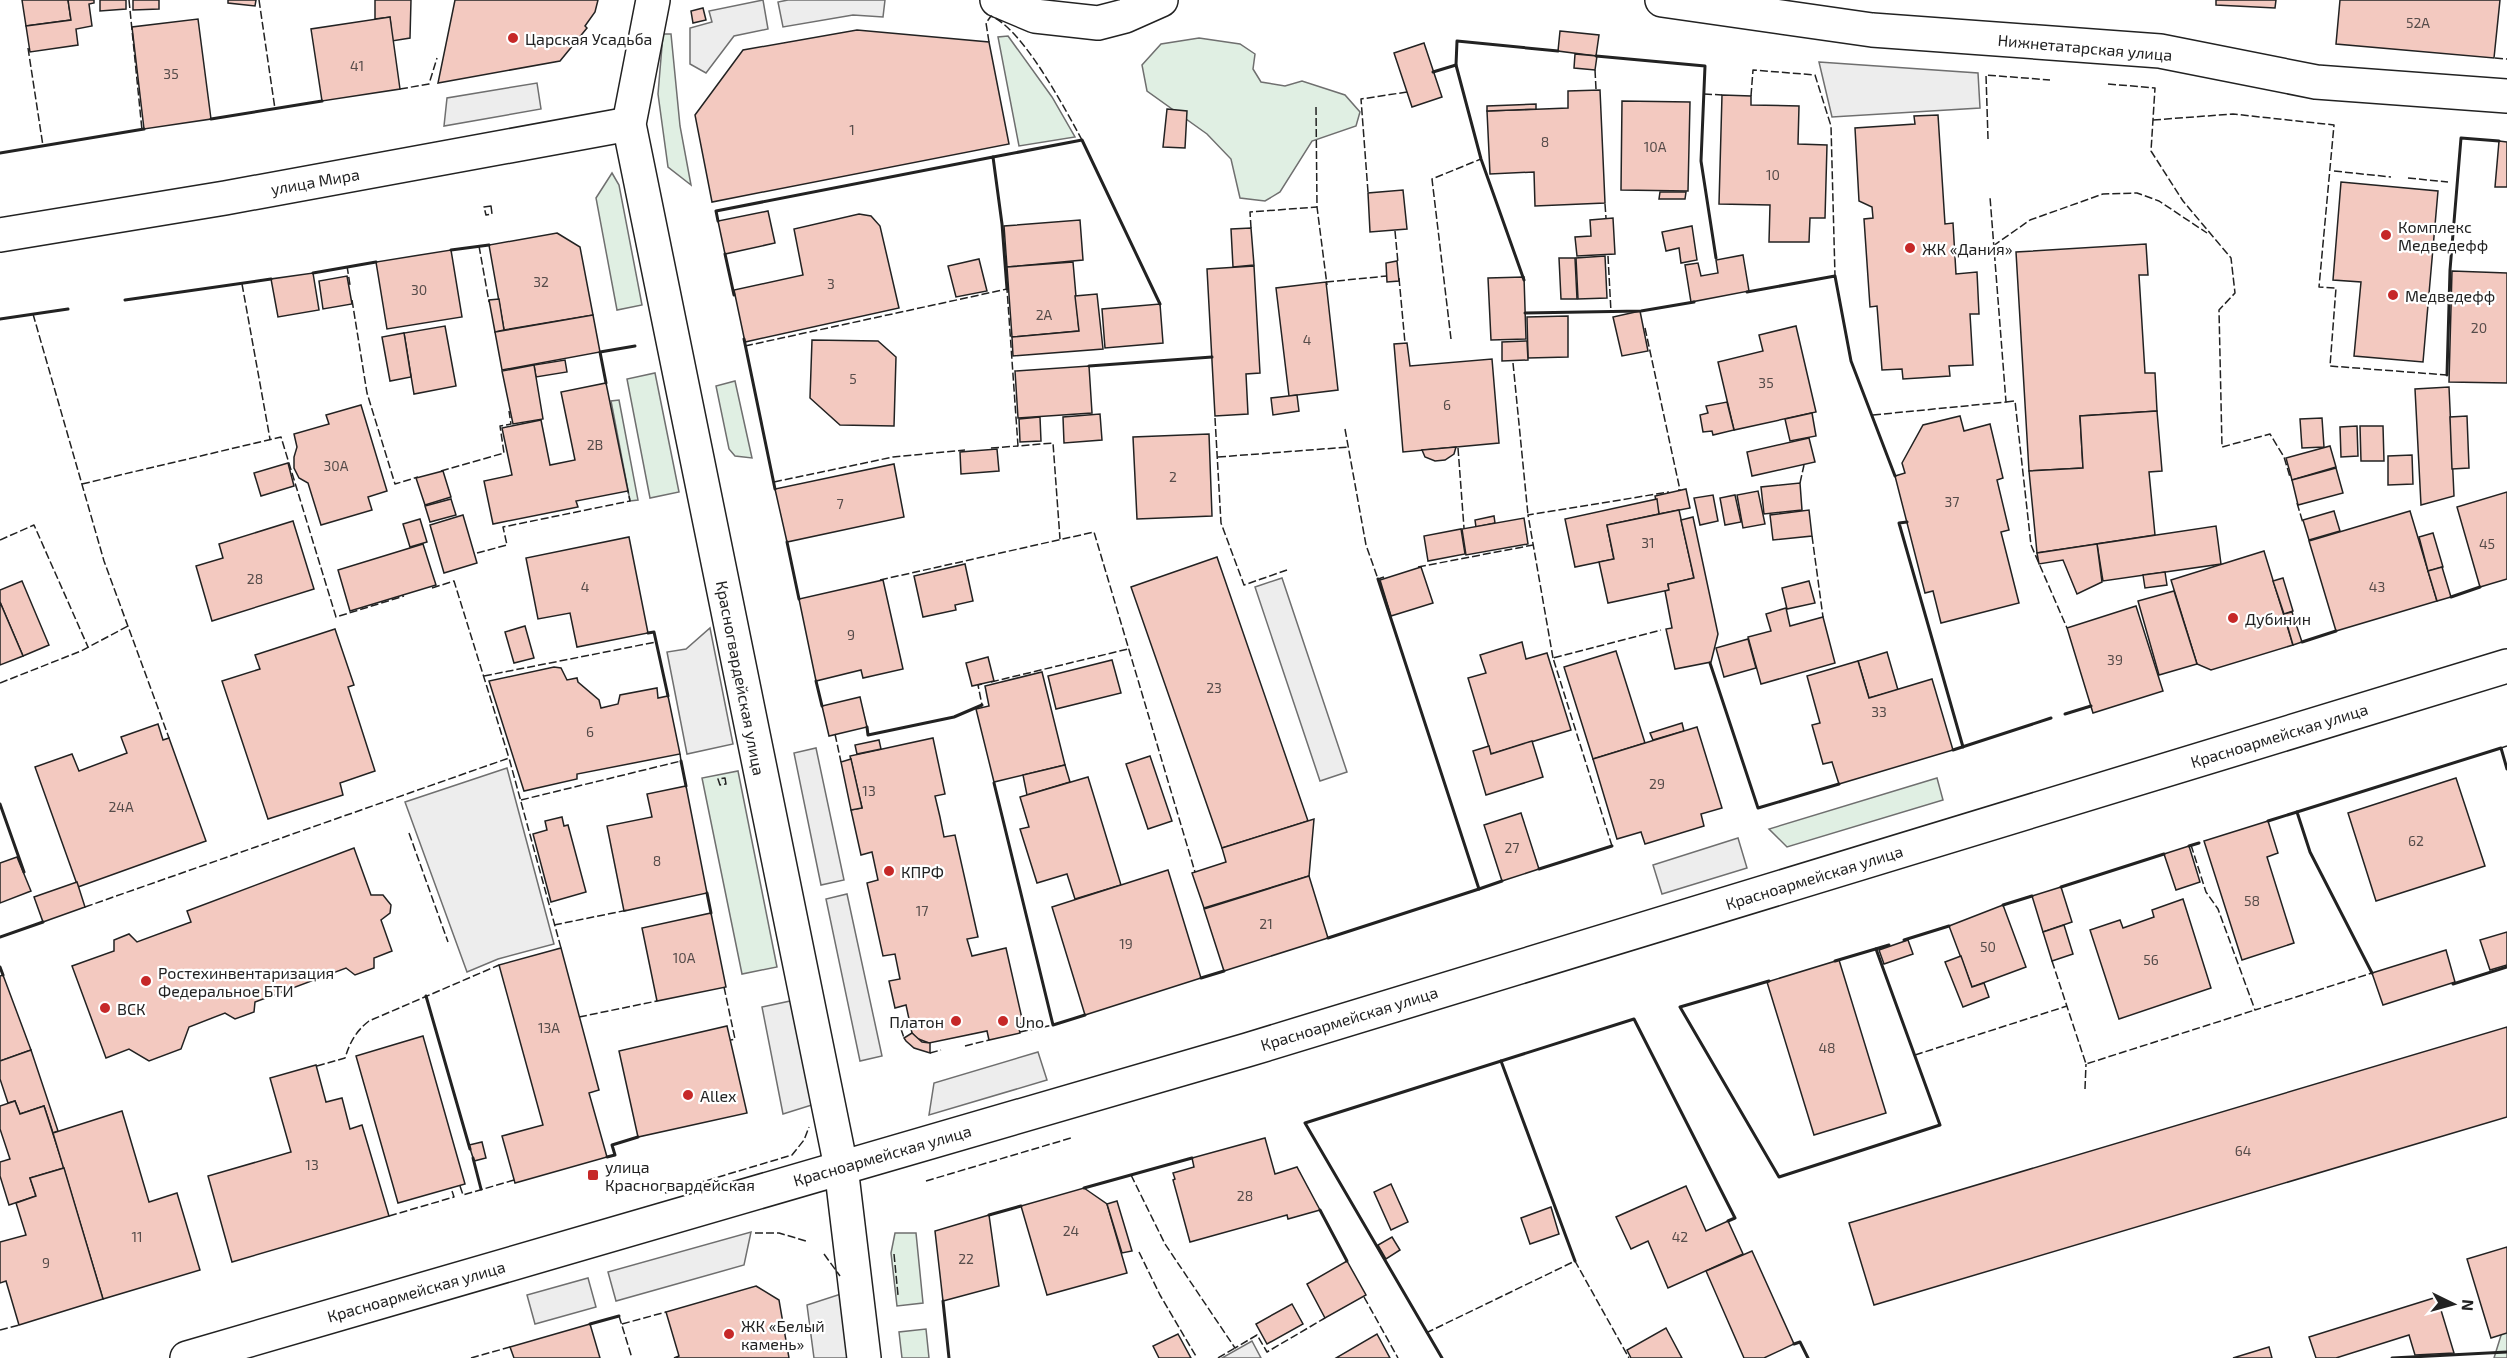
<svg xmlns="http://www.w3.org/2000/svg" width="2507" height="1358" font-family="'Exo 2',sans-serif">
  <rect width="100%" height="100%" fill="#fff"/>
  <!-- green -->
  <g fill="#e0efe3" stroke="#6f6f6f" stroke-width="1.5">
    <path d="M 663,34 L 671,34 L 680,126 L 691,185 L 668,167 L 658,94 Z"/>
    <path d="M 1008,36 L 1052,97 L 1075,137 L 1019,146 L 998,37 Z"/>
    <path d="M 1199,38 L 1240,44 L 1255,54 L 1253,69 L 1261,82 L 1285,86 L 1302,81 L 1345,95 L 1360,112 L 1356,126 L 1312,141 L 1280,192 L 1265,201 L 1240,198 L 1231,159 L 1207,134 L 1147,91 L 1142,65 L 1161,44 Z"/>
    <path d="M 612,173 L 619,185 L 642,305 L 617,310 L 596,198 Z"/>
    <path d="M 655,373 L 679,492 L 650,498 L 627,379 Z"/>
    <path d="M 735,381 L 752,458 L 735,456 L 729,449 L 716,386 Z"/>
    <path d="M 619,400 L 638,500 L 630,501 L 611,401 Z"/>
    <path d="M 738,771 L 777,967 L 742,974 L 702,778 Z"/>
    <path d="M 1937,778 L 1943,800 L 1787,847 L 1769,829 Z"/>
    <path d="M 895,1233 L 916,1233 L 923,1303 L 897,1306 L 891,1253 Z"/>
    <path d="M 2507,1316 L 2507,1358 L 2494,1358 Z"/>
    <path d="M 926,1329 L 929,1358 L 902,1358 L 899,1332 Z"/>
  </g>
  <!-- parking -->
  <g fill="#ededed" stroke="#6f6f6f" stroke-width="1.5">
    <path d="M 763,0 L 768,29 L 734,36 L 706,73 L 690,64 L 690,28 L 712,22 L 709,11 Z"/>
    <path d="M 788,0 L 885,0 L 883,17 L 853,15 L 783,27 L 778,2 Z"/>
    <path d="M 1819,62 L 1978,73 L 1980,108 L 1832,117 Z"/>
    <path d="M 537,83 L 541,109 L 444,126 L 447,98 Z"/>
    <path d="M 1282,578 L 1347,772 L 1320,781 L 1255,587 Z"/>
    <path d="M 710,628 L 733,744 L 687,754 L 667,652 L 686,649 Z"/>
    <path d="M 816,748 L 844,880 L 821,885 L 794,753 Z"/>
    <path d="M 507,768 L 554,944 L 498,959 L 467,972 L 405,802 Z"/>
    <path d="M 1738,838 L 1747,868 L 1662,894 L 1653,865 Z"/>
    <path d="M 847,894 L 882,1056 L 860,1061 L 826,899 Z"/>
    <path d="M 795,1000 L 815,1104 L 783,1114 L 762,1007 Z"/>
    <path d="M 1038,1052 L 1047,1080 L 929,1115 L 934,1083 Z"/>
    <path d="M 751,1232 L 744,1265 L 616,1301 L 608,1272 Z"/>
    <path d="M 588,1278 L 596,1307 L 535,1324 L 527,1295 Z"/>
    <path d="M 844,1293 L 851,1358 L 814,1358 L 807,1305 Z"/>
    <path d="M 1252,1341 L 1261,1358 L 1222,1358 Z"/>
  </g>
  <!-- building -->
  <g fill="#f3c9c0" stroke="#222" stroke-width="1.5">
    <path d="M 22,0 L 68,0 L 71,20 L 26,26 Z"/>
    <path d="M 68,0 L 94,0 L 94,3 L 89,4 L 92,26 L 76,29 L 78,45 L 30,52 L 26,26 L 71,20 Z"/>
    <path d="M 100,0 L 126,0 L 126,9 L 100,11 Z"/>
    <path d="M 133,0 L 159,0 L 159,9 L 133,10 Z"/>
    <path d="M 228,0 L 256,0 L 255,6 L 228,3 Z"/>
    <path d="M 375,0 L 411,0 L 410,38 L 392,41 L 390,17 L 375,19 Z"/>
    <path d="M 455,0 L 598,0 L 595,12 L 585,26 L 587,28 L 560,61 L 438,83 Z"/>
    <path d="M 2216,0 L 2276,0 L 2275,8 L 2216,5 Z"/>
    <path d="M 2340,0 L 2500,0 L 2494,58 L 2336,44 Z"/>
    <path d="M 703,8 L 706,20 L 693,23 L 691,11 Z"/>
    <path d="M 390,17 L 400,89 L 322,101 L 311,29 Z"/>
    <path d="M 198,19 L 211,119 L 144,129 L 132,27 Z"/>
    <path d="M 857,30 L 989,42 L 1009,144 L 712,202 L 695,115 L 743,50 Z"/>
    <path d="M 1560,31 L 1599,35 L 1596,56 L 1558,51 Z"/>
    <path d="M 1424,43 L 1442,97 L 1412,107 L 1394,53 Z"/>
    <path d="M 1575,54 L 1597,56 L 1595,70 L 1574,68 Z"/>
    <path d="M 1600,90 L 1605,203 L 1535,206 L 1534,172 L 1490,174 L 1487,111 L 1568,108 L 1568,91 Z"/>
    <path d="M 1722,95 L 1751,96 L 1751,105 L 1799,106 L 1798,144 L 1827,145 L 1825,218 L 1810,218 L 1809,242 L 1769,242 L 1770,205 L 1719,204 Z"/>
    <path d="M 1622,101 L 1690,102 L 1688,191 L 1621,190 Z"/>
    <path d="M 1536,104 L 1536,109 L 1487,111 L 1487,106 Z"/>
    <path d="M 1167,109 L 1187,111 L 1185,148 L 1163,147 Z"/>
    <path d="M 1938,115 L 1945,224 L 1953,223 L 1956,274 L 1977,272 L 1979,314 L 1970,314 L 1973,365 L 1949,366 L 1950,376 L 1903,379 L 1902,369 L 1882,370 L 1877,306 L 1870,307 L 1864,219 L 1873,218 L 1872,207 L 1859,201 L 1855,128 L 1915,124 L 1914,116 Z"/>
    <path d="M 2499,141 L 2507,142 L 2507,187 L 2495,187 Z"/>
    <path d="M 2341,182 L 2438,191 L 2423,362 L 2354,356 L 2361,282 L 2333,280 Z"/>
    <path d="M 1403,190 L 1407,229 L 1370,232 L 1368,193 Z"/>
    <path d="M 1660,192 L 1686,192 L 1685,199 L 1659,199 Z"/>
    <path d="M 768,211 L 775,243 L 725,254 L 718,221 Z"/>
    <path d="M 859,214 L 871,216 L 880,226 L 899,308 L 745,342 L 734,290 L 803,275 L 794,229 Z"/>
    <path d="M 1613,218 L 1615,254 L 1577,256 L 1575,237 L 1591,236 L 1590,220 Z"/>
    <path d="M 1080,220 L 1083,260 L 1007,267 L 1004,226 Z"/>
    <path d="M 1692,226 L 1697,260 L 1681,263 L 1679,248 L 1666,251 L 1662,232 Z"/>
    <path d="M 1251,228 L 1254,265 L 1233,267 L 1231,229 Z"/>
    <path d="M 557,233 L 580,247 L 593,315 L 504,330 L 489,245 Z"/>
    <path d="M 2146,244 L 2148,275 L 2139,275 L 2145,373 L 2155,373 L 2157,411 L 2080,416 L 2083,468 L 2029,471 L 2016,252 Z"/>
    <path d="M 451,250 L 462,317 L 387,329 L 376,262 Z"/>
    <path d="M 1743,255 L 1749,291 L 1691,302 L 1685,265 L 1698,263 L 1701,276 L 1718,273 L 1716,260 Z"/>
    <path d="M 1605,256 L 1607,298 L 1578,299 L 1576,258 Z"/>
    <path d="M 1559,258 L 1575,258 L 1577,299 L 1561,299 Z"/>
    <path d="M 979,259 L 987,291 L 956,297 L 948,266 Z"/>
    <path d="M 1397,261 L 1399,281 L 1387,282 L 1386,263 Z"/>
    <path d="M 1073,262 L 1079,331 L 1012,337 L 1007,267 Z"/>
    <path d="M 1254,266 L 1260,373 L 1246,374 L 1248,414 L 1215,416 L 1207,269 Z"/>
    <path d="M 2452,271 L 2507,273 L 2507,383 L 2449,382 Z"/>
    <path d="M 313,273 L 319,310 L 278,317 L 271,279 Z"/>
    <path d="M 347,276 L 352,304 L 323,309 L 319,281 Z"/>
    <path d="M 1524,277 L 1526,339 L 1491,340 L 1488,278 Z"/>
    <path d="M 1326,282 L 1338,390 L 1289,396 L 1276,288 Z"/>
    <path d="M 1097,294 L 1103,349 L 1013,356 L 1012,337 L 1079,331 L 1075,296 Z"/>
    <path d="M 499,299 L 504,330 L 495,332 L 489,300 Z"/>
    <path d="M 1160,304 L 1163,343 L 1105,348 L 1102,309 Z"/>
    <path d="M 1640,311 L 1648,351 L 1622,356 L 1613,317 Z"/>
    <path d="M 593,315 L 600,352 L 502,370 L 495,332 Z"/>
    <path d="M 1568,316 L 1568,357 L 1528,358 L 1527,317 Z"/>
    <path d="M 445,326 L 456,386 L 414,394 L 404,333 Z"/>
    <path d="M 1796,326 L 1816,412 L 1734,430 L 1718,362 L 1763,351 L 1759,335 Z"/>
    <path d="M 404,333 L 411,377 L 390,381 L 382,337 Z"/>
    <path d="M 812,340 L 878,341 L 896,357 L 894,426 L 840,425 L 810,398 Z"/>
    <path d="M 1527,341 L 1528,360 L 1502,361 L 1502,342 Z"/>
    <path d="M 1407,343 L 1410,366 L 1492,359 L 1499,443 L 1403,452 L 1394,344 Z"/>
    <path d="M 565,360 L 567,372 L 536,377 L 534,365 Z"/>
    <path d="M 534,365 L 543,419 L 513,424 L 502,371 Z"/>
    <path d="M 1089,366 L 1092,413 L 1018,418 L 1015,371 Z"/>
    <path d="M 606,383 L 628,491 L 576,501 L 578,507 L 493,524 L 484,481 L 512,475 L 502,428 L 541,420 L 550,465 L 575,460 L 561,392 Z"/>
    <path d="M 2449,387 L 2454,496 L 2421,505 L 2415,389 Z"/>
    <path d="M 1297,395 L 1299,411 L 1273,415 L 1271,398 Z"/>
    <path d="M 1727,402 L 1734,430 L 1713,435 L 1712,431 L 1703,432 L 1700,415 L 1708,413 L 1706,406 Z"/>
    <path d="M 361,405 L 387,491 L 368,497 L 372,510 L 321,525 L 308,483 L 299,478 L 294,468 L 294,457 L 297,447 L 294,434 L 329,424 L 326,415 Z"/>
    <path d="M 2157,411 L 2162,471 L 2149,472 L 2155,535 L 2037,553 L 2029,471 L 2083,468 L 2080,416 Z"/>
    <path d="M 1812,413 L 1816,436 L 1790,441 L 1785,419 Z"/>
    <path d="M 1100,414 L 1102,440 L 1064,443 L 1063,417 Z"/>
    <path d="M 1960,416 L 1964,431 L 1990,424 L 2003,478 L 1997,480 L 2009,530 L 2001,532 L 2019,603 L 1941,623 L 1933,591 L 1925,593 L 1895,476 L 1905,473 L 1902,463 L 1923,425 Z"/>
    <path d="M 2467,416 L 2469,468 L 2452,469 L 2450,417 Z"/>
    <path d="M 1040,417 L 1041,441 L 1020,442 L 1019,419 Z"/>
    <path d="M 2322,418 L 2324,447 L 2302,448 L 2300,419 Z"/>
    <path d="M 2357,426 L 2358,456 L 2341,457 L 2340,427 Z"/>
    <path d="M 2360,426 L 2383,426 L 2384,461 L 2361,461 Z"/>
    <path d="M 1209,434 L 1212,516 L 1137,519 L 1133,437 Z"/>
    <path d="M 1809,438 L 1815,462 L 1752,476 L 1747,452 Z"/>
    <path d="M 2330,446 L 2336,467 L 2292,480 L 2286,458 Z"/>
    <path d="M 1456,447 L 1454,454 L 1445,460 L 1435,461 L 1425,457 L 1422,450 Z"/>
    <path d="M 997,449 L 999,471 L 961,474 L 960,452 Z"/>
    <path d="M 2412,455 L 2413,484 L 2388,485 L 2388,456 Z"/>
    <path d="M 288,463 L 294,486 L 261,496 L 254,473 Z"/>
    <path d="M 894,464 L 904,517 L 787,542 L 775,489 Z"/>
    <path d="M 2336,468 L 2343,493 L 2298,505 L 2292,480 Z"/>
    <path d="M 443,471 L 451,497 L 425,505 L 416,478 Z"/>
    <path d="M 1800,483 L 1802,510 L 1764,514 L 1761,487 Z"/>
    <path d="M 1686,489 L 1690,508 L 1659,514 L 1655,496 Z"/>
    <path d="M 1758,491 L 1765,524 L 1743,528 L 1737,495 Z"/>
    <path d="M 2507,492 L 2507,579 L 2480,587 L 2457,507 Z"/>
    <path d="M 1713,495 L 1718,521 L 1700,525 L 1694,498 Z"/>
    <path d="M 1735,495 L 1741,522 L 1725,525 L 1720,498 Z"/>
    <path d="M 451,499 L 456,515 L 430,522 L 425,506 Z"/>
    <path d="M 1657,499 L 1659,514 L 1607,525 L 1614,559 L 1575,567 L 1565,519 Z"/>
    <path d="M 1679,510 L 1694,578 L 1668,584 L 1669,590 L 1608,603 L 1599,562 L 1614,559 L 1607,525 Z"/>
    <path d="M 1809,510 L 1812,536 L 1773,540 L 1770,515 Z"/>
    <path d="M 2334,511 L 2340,531 L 2309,540 L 2303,520 Z"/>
    <path d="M 2410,511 L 2437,601 L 2336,631 L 2309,541 Z"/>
    <path d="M 463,515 L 477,563 L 444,573 L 430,525 Z"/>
    <path d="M 1494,516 L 1495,523 L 1476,527 L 1475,520 Z"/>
    <path d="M 1693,517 L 1718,634 L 1711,662 L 1675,669 L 1666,629 L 1672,628 L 1665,591 L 1669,590 L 1668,584 L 1694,578 L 1681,520 Z"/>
    <path d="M 1524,518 L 1528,544 L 1466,555 L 1462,529 Z"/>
    <path d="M 420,519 L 427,542 L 410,547 L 403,524 Z"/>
    <path d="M 293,521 L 314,589 L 212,621 L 196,566 L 223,558 L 219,544 Z"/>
    <path d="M 2216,526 L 2221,564 L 2103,581 L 2097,544 Z"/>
    <path d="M 1461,529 L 1465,554 L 1428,561 L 1424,536 Z"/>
    <path d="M 2433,533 L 2443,567 L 2428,571 L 2419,537 Z"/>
    <path d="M 629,537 L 648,633 L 577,647 L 570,613 L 538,619 L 526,558 Z"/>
    <path d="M 423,544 L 436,585 L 350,611 L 338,570 Z"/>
    <path d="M 2097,544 L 2102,582 L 2077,594 L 2063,560 L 2039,564 L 2037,553 Z"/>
    <path d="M 2264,551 L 2293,645 L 2211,670 L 2197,664 L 2171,580 Z"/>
    <path d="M 1217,557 L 1308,821 L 1222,848 L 1131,587 Z"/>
    <path d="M 965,564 L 973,601 L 955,605 L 956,610 L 923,617 L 914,576 Z"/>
    <path d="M 1421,567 L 1433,603 L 1391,616 L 1380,580 Z"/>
    <path d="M 2442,567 L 2451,597 L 2437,601 L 2428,571 Z"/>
    <path d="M 2165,572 L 2167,585 L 2145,588 L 2143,575 Z"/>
    <path d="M 2283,578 L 2293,611 L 2284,614 L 2273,581 Z"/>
    <path d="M 883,580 L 903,669 L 863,678 L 861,670 L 816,681 L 799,599 Z"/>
    <path d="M 22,581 L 49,645 L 23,656 L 0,602 L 0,590 Z"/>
    <path d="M 1809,581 L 1815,603 L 1787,609 L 1782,588 Z"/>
    <path d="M 2174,591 L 2197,664 L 2159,675 L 2138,601 Z"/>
    <path d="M 0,602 L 23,656 L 0,665 Z"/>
    <path d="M 2136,606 L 2163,691 L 2093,713 L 2067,628 Z"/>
    <path d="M 1786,608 L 1790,626 L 1823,617 L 1835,663 L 1761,684 L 1748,637 L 1771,631 L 1766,614 Z"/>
    <path d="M 2292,612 L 2302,642 L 2293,645 L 2284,614 Z"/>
    <path d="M 525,626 L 534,658 L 514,663 L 505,632 Z"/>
    <path d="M 335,629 L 354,685 L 348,687 L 375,771 L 340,783 L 343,795 L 268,819 L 222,681 L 260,669 L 255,655 Z"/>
    <path d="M 1748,639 L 1756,668 L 1724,677 L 1716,648 Z"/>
    <path d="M 1522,642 L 1526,659 L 1547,653 L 1571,730 L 1491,754 L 1468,678 L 1486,673 L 1480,655 Z"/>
    <path d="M 1616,651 L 1645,743 L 1593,759 L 1564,667 Z"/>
    <path d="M 1887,652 L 1898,690 L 1869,698 L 1858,661 Z"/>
    <path d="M 988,657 L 994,681 L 972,686 L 966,663 Z"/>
    <path d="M 1112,660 L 1121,693 L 1056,709 L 1048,676 Z"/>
    <path d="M 1858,661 L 1869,698 L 1932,679 L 1953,750 L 1839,784 L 1832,762 L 1823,764 L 1812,725 L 1820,723 L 1807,676 Z"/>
    <path d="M 554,667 L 561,668 L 567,680 L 577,678 L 578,682 L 599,700 L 601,708 L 618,704 L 620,695 L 657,688 L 658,698 L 668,696 L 680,754 L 577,774 L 577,779 L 524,791 L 489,681 Z"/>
    <path d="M 1042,672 L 1065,765 L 994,782 L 976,709 L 989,706 L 985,686 Z"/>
    <path d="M 860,697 L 867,727 L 829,736 L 822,706 Z"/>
    <path d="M 1682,723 L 1684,731 L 1653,740 L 1650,733 Z"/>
    <path d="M 158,724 L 163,740 L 169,738 L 206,841 L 78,887 L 35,767 L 72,754 L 79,771 L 127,753 L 121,737 Z"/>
    <path d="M 1697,727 L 1722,808 L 1701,814 L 1704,826 L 1645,844 L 1641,832 L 1617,839 L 1593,759 Z"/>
    <path d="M 933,738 L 945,794 L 935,796 L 940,817 L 944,837 L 955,835 L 978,937 L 967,939 L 972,956 L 1006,948 L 1023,1023 L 1018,1024 L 1020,1033 L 989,1040 L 987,1031 L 929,1043 L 916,1038 L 912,1033 L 906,1005 L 895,1008 L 889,981 L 900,979 L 895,954 L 883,956 L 867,883 L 878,880 L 872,852 L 861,855 L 851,810 L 862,808 L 850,756 Z"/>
    <path d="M 879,740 L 881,749 L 857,754 L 855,745 Z"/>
    <path d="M 1532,741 L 1543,777 L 1486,795 L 1473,751 L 1489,746 L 1491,754 Z"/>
    <path d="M 1150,756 L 1172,821 L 1148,829 L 1126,764 Z"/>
    <path d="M 851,759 L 862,808 L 851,810 L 841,762 Z"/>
    <path d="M 1065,765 L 1070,782 L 1027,795 L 1023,775 Z"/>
    <path d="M 1088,777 L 1121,885 L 1075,899 L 1067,874 L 1037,883 L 1020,829 L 1029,827 L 1020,797 Z"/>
    <path d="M 2456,778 L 2485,866 L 2376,901 L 2348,813 Z"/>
    <path d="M 686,786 L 707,893 L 624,911 L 607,826 L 652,817 L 647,794 Z"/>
    <path d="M 1521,813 L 1539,869 L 1502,881 L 1484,825 Z"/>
    <path d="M 562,817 L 564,826 L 568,825 L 586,892 L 551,902 L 533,834 L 547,830 L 545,821 Z"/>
    <path d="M 1314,819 L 1309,876 L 1204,908 L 1192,873 L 1226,862 L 1222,848 Z"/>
    <path d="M 2268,821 L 2278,853 L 2267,857 L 2294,943 L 2242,960 L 2204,841 Z"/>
    <path d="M 2189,846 L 2200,882 L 2176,890 L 2164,854 Z"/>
    <path d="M 354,848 L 371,895 L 383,895 L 391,905 L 390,913 L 381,920 L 392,951 L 374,958 L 374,968 L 355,975 L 346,968 L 255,1002 L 254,1012 L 235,1019 L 225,1013 L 189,1027 L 181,1049 L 149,1061 L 129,1049 L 106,1058 L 72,966 L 114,951 L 114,940 L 129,934 L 137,942 L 191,922 L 187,911 Z"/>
    <path d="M 17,857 L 31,891 L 0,903 L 0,863 Z"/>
    <path d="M 1168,870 L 1201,978 L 1085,1015 L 1052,907 Z"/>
    <path d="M 1309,876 L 1328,938 L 1224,971 L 1204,909 Z"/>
    <path d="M 77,882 L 85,907 L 43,922 L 34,897 Z"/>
    <path d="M 2061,887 L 2072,922 L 2043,932 L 2032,896 Z"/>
    <path d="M 2183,899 L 2211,988 L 2119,1019 L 2090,930 L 2120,920 L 2123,928 L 2154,917 L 2152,910 Z"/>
    <path d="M 2003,905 L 2026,967 L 1972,987 L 1949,926 Z"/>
    <path d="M 711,913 L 726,987 L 657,1001 L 642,928 Z"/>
    <path d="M 2064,925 L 2073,954 L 2052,961 L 2043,932 Z"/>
    <path d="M 2507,932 L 2507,965 L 2490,970 L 2480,940 Z"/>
    <path d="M 1908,940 L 1913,954 L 1884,964 L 1879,950 Z"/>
    <path d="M 561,948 L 599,1090 L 589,1093 L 607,1157 L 515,1183 L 502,1136 L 543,1125 L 499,965 Z"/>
    <path d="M 2446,950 L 2455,982 L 2383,1005 L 2372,973 Z"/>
    <path d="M 1961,956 L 1972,987 L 1984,983 L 1989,997 L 1963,1007 L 1945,962 Z"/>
    <path d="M 1839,960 L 1886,1113 L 1814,1135 L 1767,982 Z"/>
    <path d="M 3,975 L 31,1050 L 0,1061 L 0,976 Z"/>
    <path d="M 727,1026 L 747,1113 L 638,1137 L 619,1051 Z"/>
    <path d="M 2507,1027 L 2507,1117 L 1874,1305 L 1849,1223 Z"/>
    <path d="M 912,1033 L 922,1042 L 930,1043 L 930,1053 L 914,1048 L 906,1041 L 904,1038 Z"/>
    <path d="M 423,1036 L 465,1184 L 398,1203 L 356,1056 Z"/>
    <path d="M 31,1050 L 58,1131 L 53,1133 L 44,1106 L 20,1114 L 15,1101 L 8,1103 L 0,1079 L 0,1061 Z"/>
    <path d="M 316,1065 L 326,1102 L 342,1098 L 350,1129 L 362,1125 L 389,1216 L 232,1262 L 208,1176 L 291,1152 L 270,1078 Z"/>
    <path d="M 15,1101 L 20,1114 L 44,1106 L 64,1168 L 30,1178 L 36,1196 L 9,1205 L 0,1176 L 0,1162 L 10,1159 L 0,1129 L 0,1106 Z"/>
    <path d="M 122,1111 L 149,1202 L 177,1193 L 200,1270 L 103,1299 L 53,1133 Z"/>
    <path d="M 1265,1138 L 1275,1174 L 1297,1167 L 1320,1210 L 1288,1219 L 1287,1215 L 1190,1242 L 1173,1180 L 1175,1179 L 1173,1173 L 1194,1167 L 1192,1158 Z"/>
    <path d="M 482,1142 L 486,1158 L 474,1161 L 469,1145 Z"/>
    <path d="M 64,1168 L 103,1299 L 19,1325 L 6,1281 L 0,1283 L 0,1242 L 26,1235 L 16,1203 L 36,1196 L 30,1178 Z"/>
    <path d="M 1391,1184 L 1408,1222 L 1391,1230 L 1374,1192 Z"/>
    <path d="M 1686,1186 L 1706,1231 L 1728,1221 L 1743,1254 L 1668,1288 L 1648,1241 L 1631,1249 L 1616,1217 Z"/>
    <path d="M 1084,1188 L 1107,1204 L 1127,1273 L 1047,1295 L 1021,1206 Z"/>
    <path d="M 1117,1201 L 1132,1251 L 1122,1253 L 1107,1204 Z"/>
    <path d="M 1551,1207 L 1559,1234 L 1530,1244 L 1521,1218 Z"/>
    <path d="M 989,1215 L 999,1286 L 943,1301 L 935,1231 Z"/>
    <path d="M 1392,1237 L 1400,1250 L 1386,1259 L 1378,1245 Z"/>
    <path d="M 2507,1247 L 2507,1333 L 2491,1338 L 2467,1259 Z"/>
    <path d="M 1752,1251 L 1794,1344 L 1764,1358 L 1744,1358 L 1706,1271 Z"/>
    <path d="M 1347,1261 L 1366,1295 L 1325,1318 L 1307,1284 Z"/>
    <path d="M 756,1286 L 779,1300 L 789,1358 L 674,1358 L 679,1356 L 666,1312 Z"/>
    <path d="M 2437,1297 L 2454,1353 L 2415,1355 L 2409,1335 L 2336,1358 L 2316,1358 L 2309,1337 Z"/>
    <path d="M 1292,1304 L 1303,1324 L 1267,1344 L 1256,1324 Z"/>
    <path d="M 590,1324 L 600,1358 L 514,1358 L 510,1347 Z"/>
    <path d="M 1666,1328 L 1682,1358 L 1631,1358 L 1627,1350 Z"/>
    <path d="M 1178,1334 L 1191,1358 L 1159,1358 L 1153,1346 Z"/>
    <path d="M 1377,1334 L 1390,1358 L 1336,1358 Z"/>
    <path d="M 2269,1347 L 2272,1358 L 2233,1358 Z"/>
  </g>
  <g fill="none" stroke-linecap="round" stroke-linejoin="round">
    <defs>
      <g id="minor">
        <path d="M 653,0 L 629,124 L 841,1167 L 864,1358"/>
        <path d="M 997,0 L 1035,16 L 1098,23 L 1125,16 L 1161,0"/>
        <path d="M 1662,0 L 1872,30 L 2160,51 L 2316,82 L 2507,96"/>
        <path d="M 0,235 L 225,198 L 629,124"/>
      </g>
      <path id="major" d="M 187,1358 L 1247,1050 L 2507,666"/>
    </defs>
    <!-- minor casing -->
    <use href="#minor" stroke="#222" stroke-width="36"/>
    <!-- major casing -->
    <use href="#major" stroke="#222" stroke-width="36"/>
    <!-- minor -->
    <use href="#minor" stroke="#fff" stroke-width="33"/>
    <!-- major -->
    <use href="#major" stroke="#fff" stroke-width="33"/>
    <!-- fence -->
    <g stroke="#222" stroke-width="1.5" stroke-dasharray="8 3" stroke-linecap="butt">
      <path d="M 129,0 L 142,130"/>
      <path d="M 259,0 L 275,109"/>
      <path d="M 989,42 L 986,23 L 991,16 C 1023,29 1065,109 1082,140"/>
      <path d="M 28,48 L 43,146"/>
      <path d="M 2495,58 L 2507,59"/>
      <path d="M 1595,70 L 1596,89"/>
      <path d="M 2108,84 L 2155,88 L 2151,151 L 2183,201 L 2231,258 L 2235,293 L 2219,310 L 2222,447 L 2270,434 L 2284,457 L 2290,477"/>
      <path d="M 400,89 L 429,84 L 437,58"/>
      <path d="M 1704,94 L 1722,95"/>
      <path d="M 1751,96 L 1753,70 L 1815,75 L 1831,126 L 1835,276"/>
      <path d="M 1316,107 L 1317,207 L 1327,285"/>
      <path d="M 2153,120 L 2233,114 L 2334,125 L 2319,287 L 2336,288 L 2330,366 L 2447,375"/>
      <path d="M 1988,139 L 1986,75 L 2050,80"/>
      <path d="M 2334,171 L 2391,177"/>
      <path d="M 2408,178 L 2448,182"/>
      <path d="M 1368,192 L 1361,99 L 1407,92"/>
      <path d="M 1605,204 L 1606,218"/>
      <path d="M 491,206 L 492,214 L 486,215 L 484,207 Z"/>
      <path d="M 1251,228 L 1250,212 L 1317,207"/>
      <path d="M 1395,231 L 1398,263"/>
      <path d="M 479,246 L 489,302"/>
      <path d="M 1993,246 L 2030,220 L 2103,194 L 2137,193 L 2159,201 L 2207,233"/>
      <path d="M 1608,256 L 1611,312"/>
      <path d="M 347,266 L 350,285"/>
      <path d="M 1399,278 L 1405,343"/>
      <path d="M 1326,282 L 1387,276"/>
      <path d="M 242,284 L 270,439"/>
      <path d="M 352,300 L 367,393 L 395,484 L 418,477"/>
      <path d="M 33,314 L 104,561 L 169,738"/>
      <path d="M 1645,328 L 1680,490 L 1678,490"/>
      <path d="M 1451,339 L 1432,179 L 1481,159"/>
      <path d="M 745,346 L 1007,289 L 1018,446 L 1053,443 L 1060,539"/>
      <path d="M 1513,363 L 1528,515"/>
      <path d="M 2006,402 L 2015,401 L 2031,545 L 2067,628"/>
      <path d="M 1873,415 L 2006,402 L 1990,197"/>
      <path d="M 1215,418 L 1221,523 L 1244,585 L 1287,570"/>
      <path d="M 1345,429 L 1366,545 L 1378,579 L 1384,577"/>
      <path d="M 991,448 L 1018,446"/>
      <path d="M 1458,448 L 1464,528"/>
      <path d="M 1218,457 L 1349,447"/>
      <path d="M 441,471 L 504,453 L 500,426 L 511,424 L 509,411"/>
      <path d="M 774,482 L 893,457 L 965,450"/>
      <path d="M 1800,483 L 1804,465"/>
      <path d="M 82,484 L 281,437 L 336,617 L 404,596"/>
      <path d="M 2297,503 L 2303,523"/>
      <path d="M 1812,536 L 1823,617"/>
      <path d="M 0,540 L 34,525 L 88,647"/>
      <path d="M 477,553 L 507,545 L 503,527 L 630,501 L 628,491"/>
      <path d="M 1418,567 L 1533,545"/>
      <path d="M 880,580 L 1094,532 L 1195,872"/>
      <path d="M 432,588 L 454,581 L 509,758"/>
      <path d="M 1553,658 L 1528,515 L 1669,492"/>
      <path d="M 484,676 L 656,642"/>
      <path d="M 991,682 L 1128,649"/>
      <path d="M 0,683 L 81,651 L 128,626"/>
      <path d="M 982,684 L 978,685 L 982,705"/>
      <path d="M 835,734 L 841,762"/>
      <path d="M 2501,748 L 2507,746"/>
      <path d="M 725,778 L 726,784 L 720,785 L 718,779 Z"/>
      <path d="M 521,800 L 681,761 L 680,754"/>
      <path d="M 409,833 L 448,942"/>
      <path d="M 2191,845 L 2206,892 L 2218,909 L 2255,1010 L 2372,973"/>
      <path d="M 1612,846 L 1553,658 L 1661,630"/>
      <path d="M 85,907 L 509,758 L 561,948"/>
      <path d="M 554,925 L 628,910"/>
      <path d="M 2052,961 L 2086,1064 L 2255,1010"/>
      <path d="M 724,987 L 735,1039 L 731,1040"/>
      <path d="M 579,1017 L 657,1001"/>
      <path d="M 901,1029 L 904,1038"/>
      <path d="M 1020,1032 L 1053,1025"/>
      <path d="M 965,1046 L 989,1040"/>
      <path d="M 930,1053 L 941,1050"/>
      <path d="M 1915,1055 L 2067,1006"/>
      <path d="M 317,1066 L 345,1058 C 350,1042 356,1031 369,1021 L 499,965"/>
      <path d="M 2085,1089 L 2086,1064"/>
      <path d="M 1131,1175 L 1165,1244 L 1235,1348 L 1257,1335 L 1267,1352 L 1325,1318"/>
      <path d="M 926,1181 L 1071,1138"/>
      <path d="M 460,1186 L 463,1195 L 514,1180"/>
      <path d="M 665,1193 L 792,1155 L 804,1140 L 809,1127"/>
      <path d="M 389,1216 L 454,1197 L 451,1188"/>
      <path d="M 755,1233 L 779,1233 L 806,1241"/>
      <path d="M 1139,1252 L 1160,1295 L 1197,1358"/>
      <path d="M 824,1254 L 840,1276"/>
      <path d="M 894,1254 L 898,1295"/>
      <path d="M 1364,1297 L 1398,1358"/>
      <path d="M 619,1316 L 632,1358"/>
      <path d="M 622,1324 L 666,1312"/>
      <path d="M 0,1330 L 19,1325"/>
      <path d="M 1426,1333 L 1575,1261 L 1629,1358"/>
      <path d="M 471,1358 L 510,1347"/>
      <path d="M 1218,1358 L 1235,1348"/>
    </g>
    <!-- wall -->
    <g stroke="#222" stroke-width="3">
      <path d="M 1596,56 L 1705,66 L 1701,161 L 1716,258"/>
      <path d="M 1433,72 L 1456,65"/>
      <path d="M 211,119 L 322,101"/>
      <path d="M 0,153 L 144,129"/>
      <path d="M 993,157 L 1082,140 L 1160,304"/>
      <path d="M 718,221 L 716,211 L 993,157 L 1002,224 L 1007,289"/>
      <path d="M 451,250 L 489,245"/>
      <path d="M 725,254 L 734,295"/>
      <path d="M 313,273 L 376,262"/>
      <path d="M 1524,280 L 1481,159 L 1456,65 L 1457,41 L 1558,51"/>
      <path d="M 1747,292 L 1835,276 L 1851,361 L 1895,476"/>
      <path d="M 125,300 L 271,279"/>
      <path d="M 1525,313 L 1641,311 L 1694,302"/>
      <path d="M 0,319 L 68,309"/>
      <path d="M 744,339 L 775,489"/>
      <path d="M 1089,366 L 1212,357"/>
      <path d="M 2447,375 L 2450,270 L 2461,138 L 2499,141"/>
      <path d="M 606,383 L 600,352 L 635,346"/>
      <path d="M 1907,522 L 1899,523 L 1963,747"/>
      <path d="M 787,542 L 799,599"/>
      <path d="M 2451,597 L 2480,587"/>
      <path d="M 648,633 L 654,632 L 668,696"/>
      <path d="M 2302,642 L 2336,631"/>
      <path d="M 1710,663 L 1758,808 L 1839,784"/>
      <path d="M 816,681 L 822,706"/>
      <path d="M 2065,714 L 2091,706"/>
      <path d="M 867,727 L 868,735 L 954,717 L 982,705"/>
      <path d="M 1953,750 L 2051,718"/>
      <path d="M 681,761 L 686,786"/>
      <path d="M 994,783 L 1053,1025 L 1085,1015"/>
      <path d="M 0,804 L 24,872"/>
      <path d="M 2268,821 L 2297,812"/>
      <path d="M 2189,846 L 2199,843"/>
      <path d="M 1539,869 L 1612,846"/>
      <path d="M 2061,887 L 2164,854"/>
      <path d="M 1479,889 L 1502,881"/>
      <path d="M 707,893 L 711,913"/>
      <path d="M 2003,905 L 2032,896"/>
      <path d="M 0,937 L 43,922"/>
      <path d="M 1328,938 L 1479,889 L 1378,579"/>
      <path d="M 1904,940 L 1949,926"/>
      <path d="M 1835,961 L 1889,945"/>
      <path d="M 0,967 L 3,975"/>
      <path d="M 2372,973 L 2310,852 L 2297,812 L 2501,748 L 2507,769"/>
      <path d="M 1201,978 L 1224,971"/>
      <path d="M 1769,981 L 1680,1007 L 1779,1177 L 1940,1125 L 1876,949"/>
      <path d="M 2453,984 L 2507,967"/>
      <path d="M 426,996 L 470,1149"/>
      <path d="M 1501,1061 L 1575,1261"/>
      <path d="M 607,1157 L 615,1155 L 612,1145 L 638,1137"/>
      <path d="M 473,1158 L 481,1189"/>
      <path d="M 1084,1188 L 1192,1158"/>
      <path d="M 1320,1210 L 1347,1261"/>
      <path d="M 989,1215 L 1021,1206"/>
      <path d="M 943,1301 L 949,1358"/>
      <path d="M 590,1324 L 619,1316"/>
      <path d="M 1794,1344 L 1800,1342 L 1808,1358"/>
      <path d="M 1442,1358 L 1305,1123 L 1634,1019 L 1735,1218 L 1728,1221"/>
      <path d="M 2392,1358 L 2507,1352"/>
    </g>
  </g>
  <!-- markers -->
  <g fill="#c62828" stroke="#fff" stroke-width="2">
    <circle cx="513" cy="38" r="6"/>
    <circle cx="2386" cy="235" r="6"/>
    <circle cx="1910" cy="248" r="6"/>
    <circle cx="2393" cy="295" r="6"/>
    <circle cx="2233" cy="618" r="6"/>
    <circle cx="889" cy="871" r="6"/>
    <circle cx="146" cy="981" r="6"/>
    <circle cx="105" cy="1008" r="6"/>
    <circle cx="956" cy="1021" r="6"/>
    <circle cx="1003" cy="1021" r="6"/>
    <circle cx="688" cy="1095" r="6"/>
    <rect x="587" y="1169" width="12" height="12" rx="3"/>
    <circle cx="729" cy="1334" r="6"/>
  </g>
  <g text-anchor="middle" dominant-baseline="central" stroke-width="4.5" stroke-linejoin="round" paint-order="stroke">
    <!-- number labels -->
    <g font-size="14" fill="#564c4a">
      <text x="2418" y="22">52А</text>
      <text x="357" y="65">41</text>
      <text x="171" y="73">35</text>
      <text x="852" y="129">1</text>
      <text x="1545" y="141">8</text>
      <text x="1655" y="146">10А</text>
      <text x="1773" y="174">10</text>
      <text x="541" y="281">32</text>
      <text x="831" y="283">3</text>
      <text x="419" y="289">30</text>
      <text x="1044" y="314">2А</text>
      <text x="2479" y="327">20</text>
      <text x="1307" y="339">4</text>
      <text x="853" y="378">5</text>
      <text x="1766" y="382">35</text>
      <text x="1447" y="404">6</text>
      <text x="595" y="444">2В</text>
      <text x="336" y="465">30А</text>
      <text x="1173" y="476">2</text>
      <text x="1952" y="501">37</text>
      <text x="840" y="503">7</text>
      <text x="1648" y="542">31</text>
      <text x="2487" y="543">45</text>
      <text x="255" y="578">28</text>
      <text x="585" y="586">4</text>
      <text x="2377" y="586">43</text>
      <text x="851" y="634">9</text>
      <text x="2115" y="659">39</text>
      <text x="1214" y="687">23</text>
      <text x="1879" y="711">33</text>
      <text x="590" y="731">6</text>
      <text x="1657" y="783">29</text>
      <text x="869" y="790">13</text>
      <text x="121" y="806">24А</text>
      <text x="2416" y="840">62</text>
      <text x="1512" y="847">27</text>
      <text x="657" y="860">8</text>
      <text x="2252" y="900">58</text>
      <text x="922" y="910">17</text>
      <text x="1266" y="923">21</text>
      <text x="1126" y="943">19</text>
      <text x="1988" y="946">50</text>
      <text x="684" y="957">10А</text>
      <text x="2151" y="959">56</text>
      <text x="549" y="1027">13А</text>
      <text x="1827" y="1047">48</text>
      <text x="2243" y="1150">64</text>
      <text x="312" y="1164">13</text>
      <text x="1245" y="1195">28</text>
      <text x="1071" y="1230">24</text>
      <text x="137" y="1236">11</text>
      <text x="1680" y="1236">42</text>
      <text x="966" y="1258">22</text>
      <text x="46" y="1262">9</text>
    </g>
    <!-- poi labels -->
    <g font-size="16" fill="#222" stroke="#fff" text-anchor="start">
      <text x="525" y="38">Царская Усадьба</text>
      <text x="2398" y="226">Комплекс<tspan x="2398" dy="18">Медведефф</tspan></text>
      <text x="1922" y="248">ЖК «Дания»</text>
      <text x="2405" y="295">Медведефф</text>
      <text x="2245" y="618">Дубинин</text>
      <text x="901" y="871">КПРФ</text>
      <text x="158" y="972">Ростехинвентаризация<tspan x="158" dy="18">Федеральное БТИ</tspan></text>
      <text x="117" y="1008">ВСК</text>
      <text x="944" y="1021" text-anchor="end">Платон</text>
      <text x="1015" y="1021">Uno</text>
      <text x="700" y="1095">Allex</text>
      <text x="605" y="1166">улица<tspan x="605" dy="18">Красногвардейская</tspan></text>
      <text x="741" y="1325">ЖК «Белый<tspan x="741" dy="18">камень»</tspan></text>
    </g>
    <!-- street labels -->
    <g font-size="16" fill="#222" stroke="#fff">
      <text transform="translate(2085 47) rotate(5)">Нижнетатарская улица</text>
      <text transform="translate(315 181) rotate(-10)">улица Мира</text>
      <text transform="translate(741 678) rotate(79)">Красногвардейская улица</text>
      <text transform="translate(2279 735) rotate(-17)">Красноармейская улица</text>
      <text transform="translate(1814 877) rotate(-17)">Красноармейская улица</text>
      <text transform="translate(1349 1018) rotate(-17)">Красноармейская улица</text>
      <text transform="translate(882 1155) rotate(-16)">Красноармейская улица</text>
      <text transform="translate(416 1291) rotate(-16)">Красноармейская улица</text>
    </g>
  </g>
  <!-- north arrow -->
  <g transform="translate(2453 1304) rotate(95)" stroke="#ffffff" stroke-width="4.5" paint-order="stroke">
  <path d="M0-4.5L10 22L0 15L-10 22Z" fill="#222222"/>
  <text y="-9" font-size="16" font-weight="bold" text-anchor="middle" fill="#222222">N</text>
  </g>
</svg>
